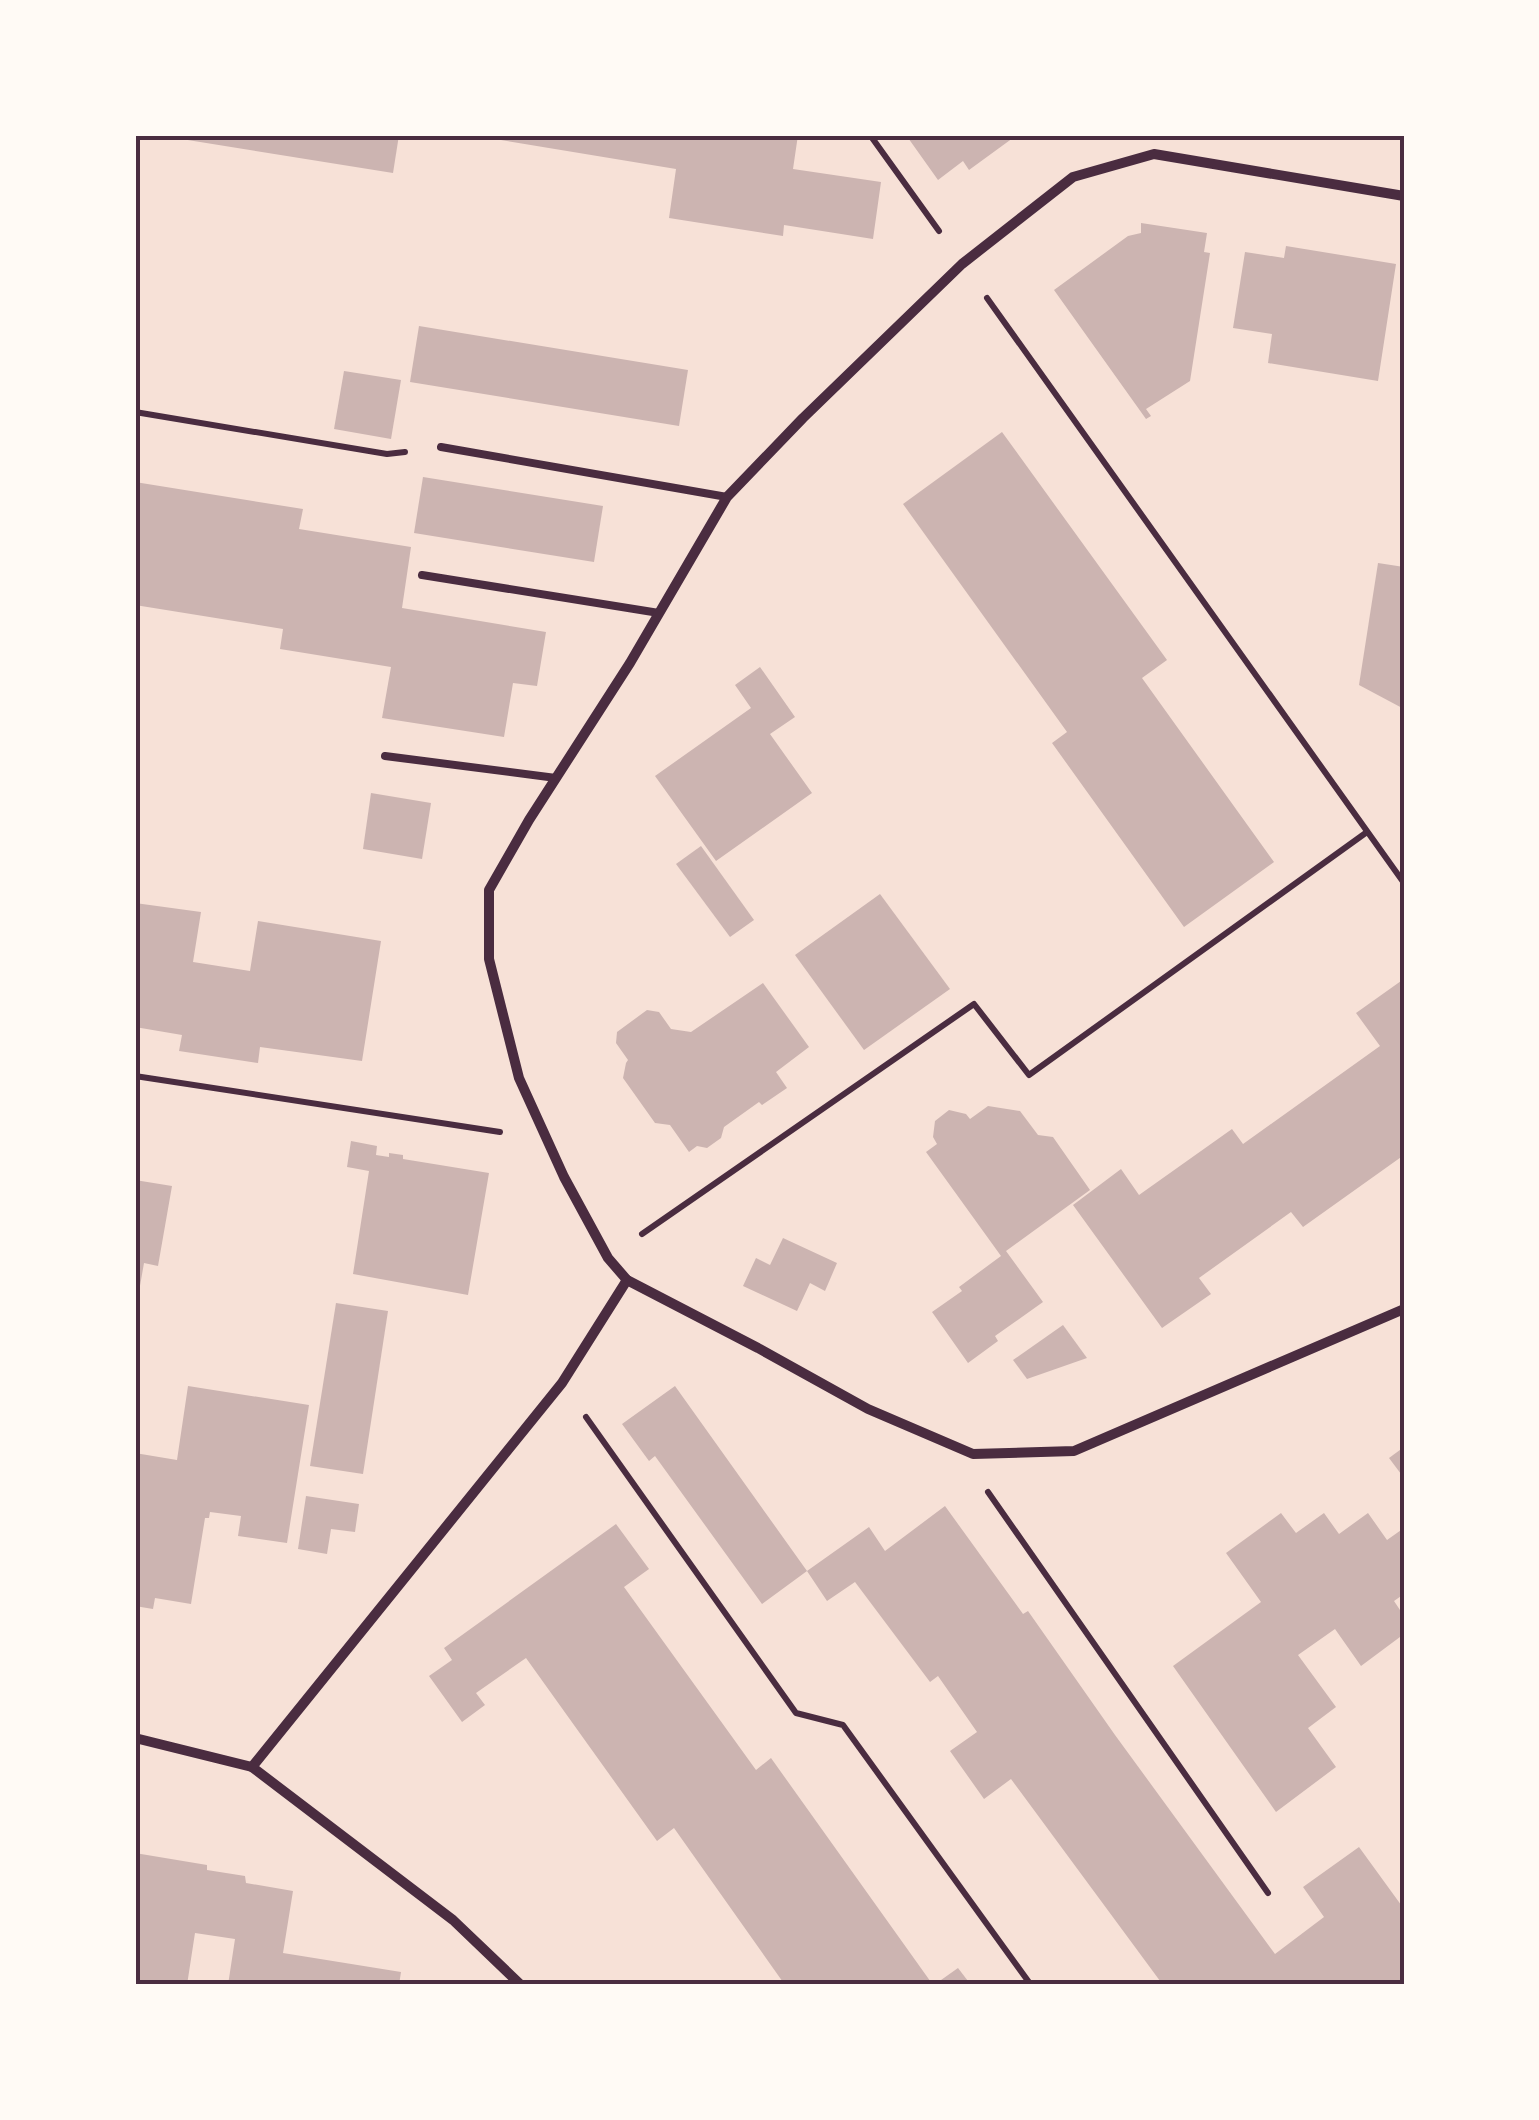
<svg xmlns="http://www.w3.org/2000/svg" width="1539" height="2120" font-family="'Varela Round',sans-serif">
  <rect width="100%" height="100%" fill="#f7e1d7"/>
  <!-- building -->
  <g fill="#ccb4b1">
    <path d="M 170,135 L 399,135 L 393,173 L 169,137 Z"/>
    <path d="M 483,135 L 798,135 L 793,169 L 881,182 L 873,239 L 784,225 L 783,236 L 669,218 L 676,169 L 483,137 Z"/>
    <path d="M 906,135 L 1017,135 L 969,170 L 963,161 L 938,180 Z"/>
    <path d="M 1141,223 L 1207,233 L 1204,252 L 1210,253 L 1190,381 L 1146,409 L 1151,416 L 1146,419 L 1054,290 L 1128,236 L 1141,233 Z"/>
    <path d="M 1286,246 L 1396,264 L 1378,381 L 1268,363 L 1272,334 L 1233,328 L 1245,252 L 1284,258 Z"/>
    <path d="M 419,326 L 688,370 L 679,426 L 410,382 Z"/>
    <path d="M 344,371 L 401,380 L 391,439 L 334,429 Z"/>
    <path d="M 1002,432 L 1167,660 L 1142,678 L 1274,862 L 1184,927 L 1052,743 L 1067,732 L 903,504 Z"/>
    <path d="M 423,477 L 603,506 L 594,562 L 414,533 Z"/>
    <path d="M 135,482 L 303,509 L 299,529 L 411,547 L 402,608 L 546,632 L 537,686 L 513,683 L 504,737 L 382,718 L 391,667 L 280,649 L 283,629 L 135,605 Z"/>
    <path d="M 1378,563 L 1404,567 L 1404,709 L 1359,685 Z"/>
    <path d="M 760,667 L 795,717 L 770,734 L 812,793 L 716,861 L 655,776 L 751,708 L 735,685 Z"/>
    <path d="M 371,793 L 431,803 L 422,859 L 363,849 Z"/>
    <path d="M 701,846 L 754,920 L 730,937 L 676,864 Z"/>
    <path d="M 880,894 L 950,989 L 864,1050 L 795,955 Z"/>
    <path d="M 135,903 L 201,912 L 193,962 L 250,971 L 258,921 L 381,941 L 362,1061 L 260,1047 L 258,1063 L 179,1051 L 182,1035 L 135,1027 Z"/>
    <path d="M 1401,981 L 1404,985 L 1404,1155 L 1303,1227 L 1291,1212 L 1199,1278 L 1211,1294 L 1162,1328 L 1073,1205 L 1121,1169 L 1139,1195 L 1232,1129 L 1243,1144 L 1380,1046 L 1356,1013 Z"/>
    <path d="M 763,983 L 809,1047 L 776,1072 L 787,1088 L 762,1105 L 759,1102 L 724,1127 L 721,1138 L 707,1148 L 697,1146 L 689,1152 L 670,1125 L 655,1123 L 623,1078 L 626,1063 L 628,1060 L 616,1043 L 617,1032 L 647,1010 L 659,1012 L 671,1029 L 691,1032 Z"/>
    <path d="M 988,1106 L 1020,1111 L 1038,1135 L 1053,1137 L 1090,1190 L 1006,1251 L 1043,1302 L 995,1336 L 998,1341 L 968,1363 L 932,1312 L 962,1291 L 959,1287 L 1001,1256 L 926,1152 L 937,1144 L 933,1137 L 935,1121 L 949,1110 L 966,1114 L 970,1119 Z"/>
    <path d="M 351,1141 L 377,1146 L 376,1155 L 389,1157 L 389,1153 L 403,1155 L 403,1159 L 489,1173 L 468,1295 L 353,1274 L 369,1171 L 347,1167 Z"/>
    <path d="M 135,1180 L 172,1186 L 158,1266 L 144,1263 L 137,1303 L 135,1303 Z"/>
    <path d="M 783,1238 L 837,1263 L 825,1291 L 810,1283 L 797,1311 L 743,1286 L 756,1258 L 770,1265 Z"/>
    <path d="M 336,1303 L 388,1311 L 363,1474 L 310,1466 Z"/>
    <path d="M 1063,1325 L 1087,1358 L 1027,1379 L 1013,1360 Z"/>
    <path d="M 188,1386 L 309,1405 L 287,1543 L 238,1536 L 241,1516 L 210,1512 L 209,1518 L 205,1518 L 191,1604 L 155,1598 L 153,1609 L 135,1606 L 135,1453 L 177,1460 Z"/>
    <path d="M 675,1386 L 807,1571 L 762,1604 L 655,1456 L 649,1461 L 622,1424 Z"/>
    <path d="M 1404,1447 L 1404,1478 L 1389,1458 Z"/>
    <path d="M 306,1496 L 359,1504 L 355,1532 L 331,1529 L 327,1554 L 298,1549 Z"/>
    <path d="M 945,1506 L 1023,1614 L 1028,1611 L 1115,1735 L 1275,1954 L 1324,1917 L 1303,1887 L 1359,1847 L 1404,1909 L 1404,1985 L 1387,1985 L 1385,1983 L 1382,1985 L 1163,1985 L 1011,1779 L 984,1799 L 950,1751 L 977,1732 L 938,1676 L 930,1682 L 855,1582 L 827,1601 L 807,1571 L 869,1527 L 885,1551 Z"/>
    <path d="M 1281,1513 L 1296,1533 L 1324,1513 L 1339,1534 L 1368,1513 L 1387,1540 L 1404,1528 L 1404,1594 L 1394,1601 L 1404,1616 L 1404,1634 L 1361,1666 L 1335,1629 L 1298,1655 L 1336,1707 L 1308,1728 L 1336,1767 L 1276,1812 L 1173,1666 L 1261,1602 L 1226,1553 Z"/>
    <path d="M 616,1524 L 649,1569 L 624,1587 L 756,1770 L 771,1758 L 933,1985 L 785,1985 L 674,1828 L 657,1841 L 526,1658 L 476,1693 L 485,1705 L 462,1722 L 429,1676 L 452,1660 L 444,1648 Z"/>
    <path d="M 135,1853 L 207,1865 L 207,1870 L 245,1876 L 246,1883 L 293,1891 L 283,1953 L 401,1972 L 399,1985 L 228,1985 L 235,1939 L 195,1933 L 187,1985 L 135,1985 Z"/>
    <path d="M 958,1968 L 971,1985 L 934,1985 Z"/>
  </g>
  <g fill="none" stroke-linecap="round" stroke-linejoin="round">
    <!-- path -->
    <g stroke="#4a2c40" stroke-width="6">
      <path d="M 870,135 L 939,231"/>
      <path d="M 987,298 L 1404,883"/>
      <path d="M 135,412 L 387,454 L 405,452"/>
      <path d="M 135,1076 L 500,1132"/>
      <path d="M 642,1234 L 974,1004 L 1029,1075 L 1367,832"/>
      <path d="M 586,1417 L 796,1713 L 843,1725 L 1031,1985"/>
      <path d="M 988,1492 L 1268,1893"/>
    </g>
    <!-- service -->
    <g stroke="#4a2c40" stroke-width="8">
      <path d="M 441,447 L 727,497"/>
      <path d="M 422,575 L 659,613"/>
      <path d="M 385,756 L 556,778"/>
    </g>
    <!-- minor -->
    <g stroke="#4a2c40" stroke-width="10">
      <path d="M 627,1280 L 608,1258 L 564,1177 L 519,1078 L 489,959 L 489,890 L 529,820 L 630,663 L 727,497 L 803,418 L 962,264 L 1073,177 L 1154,154 L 1404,196"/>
      <path d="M 135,1738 L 252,1767 L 453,1920 L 521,1985"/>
      <path d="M 252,1767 L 562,1383 L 627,1280 L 758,1348 L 868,1409 L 973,1454 L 1074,1451 L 1404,1309"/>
    </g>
  </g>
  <!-- border -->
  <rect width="1539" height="2120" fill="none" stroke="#fffaf5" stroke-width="275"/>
  <rect x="138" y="138" width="1264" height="1844" fill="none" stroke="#4a2c40" stroke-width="4"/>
</svg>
